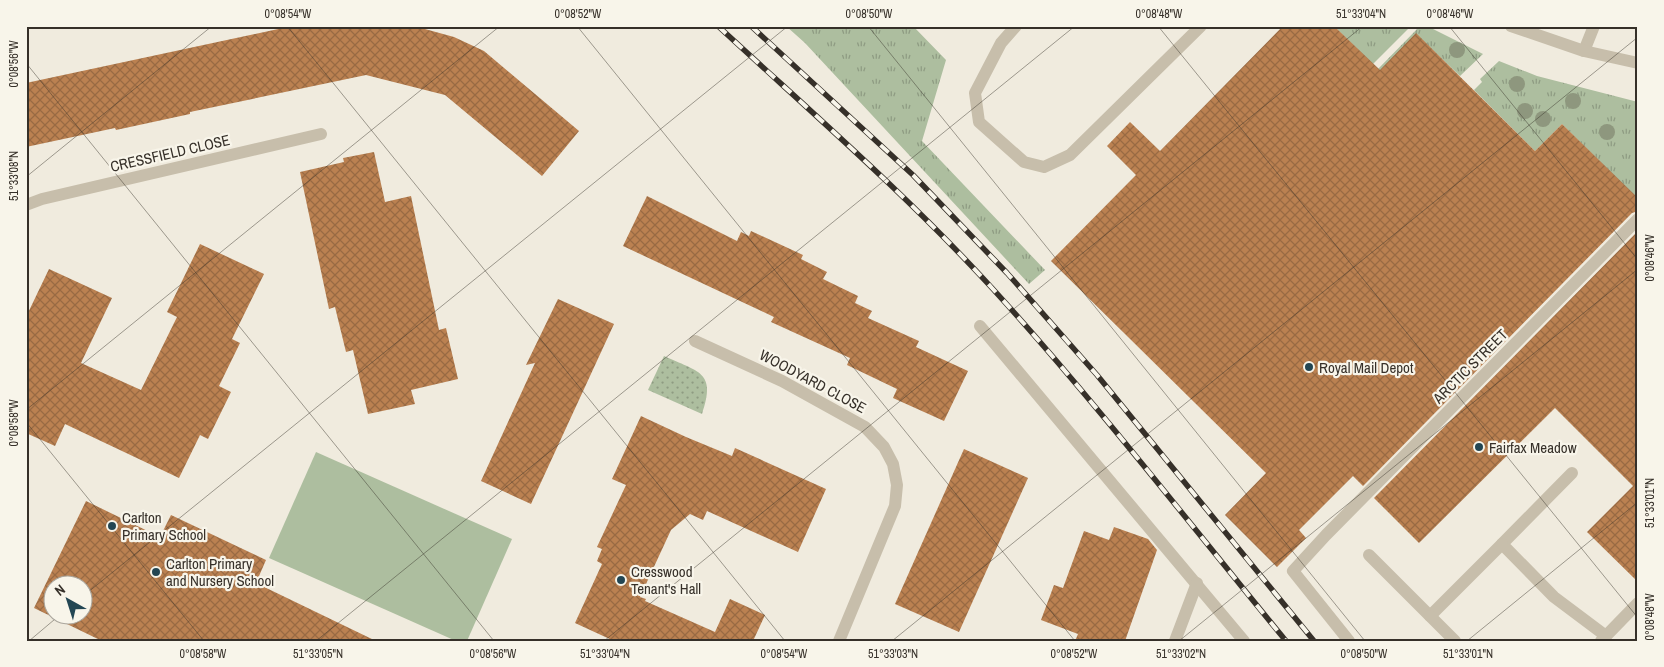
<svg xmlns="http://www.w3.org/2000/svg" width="1664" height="667" font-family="'Archivo Narrow',sans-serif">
  <defs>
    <pattern id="grass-tufts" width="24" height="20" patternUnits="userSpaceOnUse" patternTransform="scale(1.25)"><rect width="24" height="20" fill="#adbe9f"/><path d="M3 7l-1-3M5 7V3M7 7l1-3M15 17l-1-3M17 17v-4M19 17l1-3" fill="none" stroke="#8e9b82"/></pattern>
    <pattern id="park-dots" width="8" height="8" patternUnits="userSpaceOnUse" patternTransform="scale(1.25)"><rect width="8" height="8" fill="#adbe9f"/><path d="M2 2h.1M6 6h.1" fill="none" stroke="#8e9b82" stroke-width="1.8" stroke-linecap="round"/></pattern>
    <pattern id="building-cross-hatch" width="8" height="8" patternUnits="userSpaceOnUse" patternTransform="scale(1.25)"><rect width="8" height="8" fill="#bb8151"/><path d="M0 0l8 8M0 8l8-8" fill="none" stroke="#996a43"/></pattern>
  </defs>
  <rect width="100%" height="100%" fill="#f0ebde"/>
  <!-- grass -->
  <g fill="url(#grass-tufts)">
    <path d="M 786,26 L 913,26 L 946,60 L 922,141 L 1045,270 L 1029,284 L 805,43 Z"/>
    <path d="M 1334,26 L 1411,26 L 1373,64 Z"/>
    <path d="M 1420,26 L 1427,26 L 1483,54 L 1460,76 L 1416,34 L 1380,71 L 1378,69 Z"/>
    <path d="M 1499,61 L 1537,76 L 1638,102 L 1638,207 L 1631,192 L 1562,124 L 1535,151 L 1474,90 L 1482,82 L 1480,79 Z"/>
  </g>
  <!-- park -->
  <path fill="url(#park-dots)" d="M 664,356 C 698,372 717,371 702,414 L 648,390 Z"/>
  <!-- pitch -->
  <path fill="#adbe9f" d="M 316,452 L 512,539 L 467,641 L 456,641 L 269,558 Z"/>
  <!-- building -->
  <g fill="url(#building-cross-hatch)" fill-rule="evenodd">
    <path d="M 292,26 L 414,26 L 454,37 L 484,51 L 579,131 L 542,176 L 445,95 L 366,75 L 190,112 L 190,114 L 116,130 L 115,128 L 26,147 L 26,83 Z"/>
    <path d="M 1283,26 L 1334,26 L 1380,70 L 1416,33 L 1535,151 L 1562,124 L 1638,198 L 1638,211 L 1632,213 L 1363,486 L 1353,476 L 1299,530 L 1306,538 L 1277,567 L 1225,515 L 1266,473 L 1051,261 L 1136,175 L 1107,146 L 1130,122 L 1160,151 Z"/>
    <path d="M 374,152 L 385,202 L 411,196 L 439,330 L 446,328 L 458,379 L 411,390 L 415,404 L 368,414 L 353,350 L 346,352 L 335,307 L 329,309 L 300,172 L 344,162 L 343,158 Z"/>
    <path d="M 647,196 L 737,241 L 741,232 L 749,236 L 751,231 L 803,255 L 801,259 L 827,272 L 823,279 L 858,296 L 855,303 L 872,311 L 868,318 L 919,341 L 916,347 L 968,371 L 944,421 L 893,398 L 897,389 L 847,365 L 850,358 L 771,322 L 774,317 L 623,246 Z"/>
    <path d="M 1638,231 L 1638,582 L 1587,532 L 1633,486 L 1555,408 L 1419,543 L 1374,498 Z"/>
    <path d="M 200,244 L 264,274 L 232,339 L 240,343 L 219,386 L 231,392 L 208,439 L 200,435 L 179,478 L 65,424 L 55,446 L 26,433 L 26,317 L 49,269 L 112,298 L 81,363 L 141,390 L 177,317 L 167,312 Z"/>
    <path d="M 558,299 L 614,324 L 531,504 L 481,481 L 535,363 L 526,365 Z"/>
    <path d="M 641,416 L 686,437 L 732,456 L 735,448 L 826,489 L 798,552 L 707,511 L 703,520 L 690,514 L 671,530 L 640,597 L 646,599 L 645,601 L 715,632 L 730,599 L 765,615 L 753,641 L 614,641 L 575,623 L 602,564 L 597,561 L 602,549 L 597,547 L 626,485 L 612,479 Z"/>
    <path d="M 964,449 L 1028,478 L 959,632 L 895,604 Z"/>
    <path d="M 86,501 L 160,537 L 171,515 L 266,560 L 256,583 L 376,641 L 102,641 L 34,608 ZM 52,584 L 82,584 L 82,614 L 52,614 Z"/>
    <path d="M 1114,527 L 1148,539 L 1157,550 L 1125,641 L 1075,641 L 1078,634 L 1041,620 L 1054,585 L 1063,588 L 1084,531 L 1109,540 Z"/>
  </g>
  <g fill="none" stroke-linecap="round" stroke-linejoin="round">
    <!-- service -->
    <g stroke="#c7beab" stroke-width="12">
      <path d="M 1016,26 L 1001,43 L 975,93 L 979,122 L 1024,162 L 1044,167 L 1070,155 L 1201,26"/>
      <path d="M 1584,51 L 1594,26"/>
      <path d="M 980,326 L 1244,641"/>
      <path d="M 1572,473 L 1502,544 L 1554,597 L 1606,636"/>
      <path d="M 1369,555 L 1430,616 L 1502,544"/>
      <path d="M 1430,616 L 1455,641"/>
      <path d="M 1349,641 L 1293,571 L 1326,535 L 1638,219"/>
      <path d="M 1601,641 L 1638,603"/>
    </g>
    <!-- minor -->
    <g stroke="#c7beab" stroke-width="12">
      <path d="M 1511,26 L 1584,51 L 1638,63"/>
      <path d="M 26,205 L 42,199 L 321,134"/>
      <path d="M 695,341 L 782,381 L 865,427 L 884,447 L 893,464 L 897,485 L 895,506 L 839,641"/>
      <path d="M 1175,641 L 1197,583"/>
    </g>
    <defs>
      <g id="rail">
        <path d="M 718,26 C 811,112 907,195 992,288 C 1095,401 1189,523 1286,641"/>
        <path d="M 751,26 L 913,175 L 1007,273 L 1097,375 L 1314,641"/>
      </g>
    </defs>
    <!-- rail casing -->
    <use href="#rail" stroke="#363029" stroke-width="5.5"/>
    <!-- rail -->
    <use href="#rail" stroke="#f8f5ea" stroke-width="4" stroke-dasharray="11" stroke-linecap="butt"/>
  </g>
  <!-- trees -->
  <g fill="#8e977e">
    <circle cx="1457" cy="50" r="8"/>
    <circle cx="1517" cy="84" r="8"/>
    <circle cx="1573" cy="101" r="8"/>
    <circle cx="1525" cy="111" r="8"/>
    <circle cx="1543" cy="119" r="8"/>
    <circle cx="1607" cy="132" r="8"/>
  </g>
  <!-- ticks -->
  <path fill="none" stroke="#363029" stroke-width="1" stroke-opacity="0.45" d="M 287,26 L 785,641M 577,26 L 1075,641M 868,26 L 1365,641M 1158,26 L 1638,618M 1449,26 L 1638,260M 26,63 L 494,641M 26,177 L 212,26M 26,410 L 500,26M 26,422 L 204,641M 82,597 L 788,26M 29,641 L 61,614M 316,641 L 1075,26M 604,641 L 1363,26M 892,641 L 1638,37M 1179,641 L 1638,269M 1467,641 L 1638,502"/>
  <!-- markers -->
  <g fill="#234653" stroke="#f8f5ea" stroke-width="2">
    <circle cx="1309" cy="367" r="5"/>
    <circle cx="1479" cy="447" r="5"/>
    <circle cx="112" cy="526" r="5"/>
    <circle cx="156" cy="572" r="5"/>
    <circle cx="621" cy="580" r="5"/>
  </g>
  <g text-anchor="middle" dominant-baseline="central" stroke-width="4.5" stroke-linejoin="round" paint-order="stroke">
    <!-- street labels -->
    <g font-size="15" fill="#363029" stroke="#f8f5ea">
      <text transform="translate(170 153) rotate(-13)">CRESSFIELD CLOSE</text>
      <text transform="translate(1470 366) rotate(-45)">ARCTIC STREET</text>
      <text transform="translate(813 381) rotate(28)">WOODYARD CLOSE</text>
    </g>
    <!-- poi labels -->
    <g font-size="15" fill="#363029" stroke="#f8f5ea" text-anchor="start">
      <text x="1319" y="367">Royal Mail Depot</text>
      <text x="1489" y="447">Fairfax Meadow</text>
      <text x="122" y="517">Carlton<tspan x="122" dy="17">Primary School</tspan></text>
      <text x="166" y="563">Carlton Primary<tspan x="166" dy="17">and Nursery School</tspan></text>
      <text x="631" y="571">Cresswood<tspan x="631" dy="17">Tenant's Hall</tspan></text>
    </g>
  </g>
  <!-- border -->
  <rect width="1664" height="667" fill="none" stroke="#f8f5ea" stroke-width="55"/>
  <!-- north arrow -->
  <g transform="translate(68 600) rotate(321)"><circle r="24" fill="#f8f5ea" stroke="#aaa69d"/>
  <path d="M0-4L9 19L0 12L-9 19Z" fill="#234653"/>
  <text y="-8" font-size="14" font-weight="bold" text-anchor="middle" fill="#363029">N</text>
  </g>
  <rect x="28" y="28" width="1608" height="612" fill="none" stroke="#363029" stroke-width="2"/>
  <g font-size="12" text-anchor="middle" fill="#363029">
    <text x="288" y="18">0°08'54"W</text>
    <text x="578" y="18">0°08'52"W</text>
    <text x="869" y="18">0°08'50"W</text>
    <text x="1159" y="18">0°08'48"W</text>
    <text x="1361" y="18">51°33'04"N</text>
    <text x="1450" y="18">0°08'46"W</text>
    <text transform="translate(14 64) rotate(-90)" y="4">0°08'56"W</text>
    <text transform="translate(14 176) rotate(-90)" y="4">51°33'08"N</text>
    <text transform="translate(1650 258) rotate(-90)" y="4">0°08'46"W</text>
    <text transform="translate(14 423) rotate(-90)" y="4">0°08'58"W</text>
    <text transform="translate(1650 503) rotate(-90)" y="4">51°33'01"N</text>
    <text transform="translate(1650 617) rotate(-90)" y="4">0°08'48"W</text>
    <text x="203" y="658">0°08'58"W</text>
    <text x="318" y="658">51°33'05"N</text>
    <text x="493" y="658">0°08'56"W</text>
    <text x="605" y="658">51°33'04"N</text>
    <text x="784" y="658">0°08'54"W</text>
    <text x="893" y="658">51°33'03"N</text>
    <text x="1074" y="658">0°08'52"W</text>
    <text x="1181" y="658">51°33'02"N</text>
    <text x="1364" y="658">0°08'50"W</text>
    <text x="1468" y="658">51°33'01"N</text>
  </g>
</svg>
